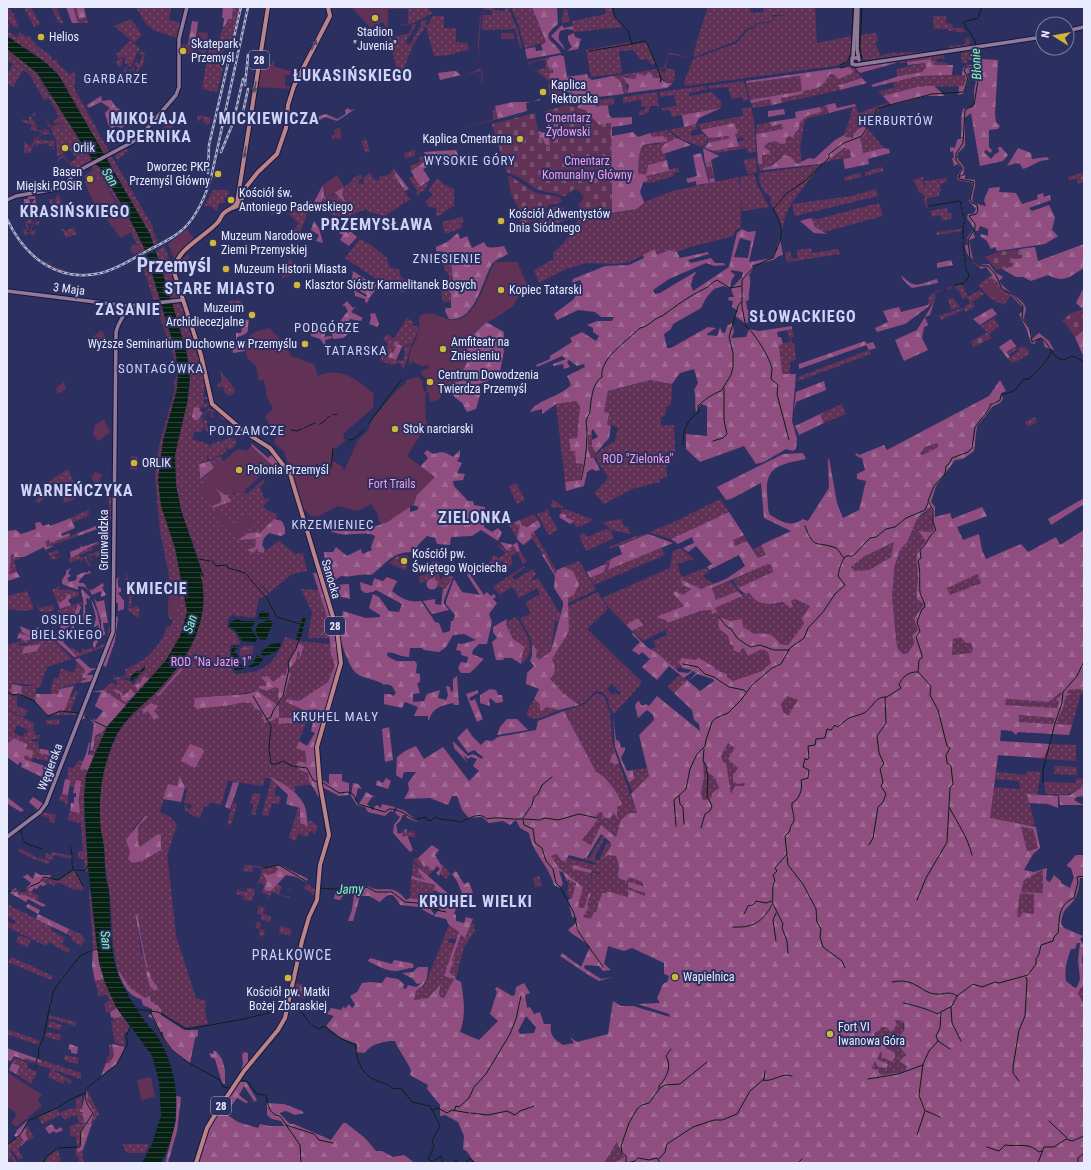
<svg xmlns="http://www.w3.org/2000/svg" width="1091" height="1170" font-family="'Roboto Condensed',sans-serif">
  <defs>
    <pattern id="grass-dots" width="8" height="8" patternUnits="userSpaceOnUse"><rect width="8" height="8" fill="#623256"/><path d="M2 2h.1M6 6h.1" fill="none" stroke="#78506f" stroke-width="1.8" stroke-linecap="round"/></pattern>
    <pattern id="forest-firs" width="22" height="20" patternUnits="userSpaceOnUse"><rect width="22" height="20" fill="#8f4e7f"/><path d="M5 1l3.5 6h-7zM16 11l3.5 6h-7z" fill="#9f6892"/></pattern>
    <pattern id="wetland-marsh" width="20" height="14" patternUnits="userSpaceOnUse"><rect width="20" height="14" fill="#623256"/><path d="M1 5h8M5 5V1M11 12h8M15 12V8" fill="none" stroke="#78506f"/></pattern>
    <pattern id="cemetery-stones" width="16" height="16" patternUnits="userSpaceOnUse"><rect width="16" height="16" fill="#623256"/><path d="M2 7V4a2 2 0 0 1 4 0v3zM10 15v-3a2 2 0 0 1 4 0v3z" fill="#78506f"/></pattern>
    <pattern id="water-rules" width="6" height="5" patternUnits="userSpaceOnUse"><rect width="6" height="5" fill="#062113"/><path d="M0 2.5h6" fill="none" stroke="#2a4136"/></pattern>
  </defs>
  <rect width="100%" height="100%" fill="#2c3060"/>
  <!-- grass -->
  <g fill="url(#grass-dots)" fill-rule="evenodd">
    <path d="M 7,7 L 14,14 L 18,27 L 14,27 L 7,20 Z"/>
    <path d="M 24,7 L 31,7 L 40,24 L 34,27 Z"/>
    <path d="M 51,7 L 56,7 L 63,23 L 59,23 Z"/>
    <path d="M 73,7 L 76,7 L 79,19 L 87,17 L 88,23 L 78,23 Z"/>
    <path d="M 136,7 L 171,7 L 169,20 L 180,23 L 177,38 L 154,30 L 146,24 Z"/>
    <path d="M 233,7 L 240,7 L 229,50 L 224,49 L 220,64 L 224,65 L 217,92 L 202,89 L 209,47 L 218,49 L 221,32 L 233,14 Z"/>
    <path d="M 388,7 L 429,7 L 428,9 L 433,13 L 411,24 L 399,26 L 408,23 L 408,9 L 388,9 Z"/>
    <path d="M 484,7 L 494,7 L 494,10 L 505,11 L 505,7 L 508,7 L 518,31 L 522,48 L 520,48 L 515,29 L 482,30 L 483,11 L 484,15 L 492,15 L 492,10 L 484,10 Z"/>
    <path d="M 511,7 L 532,7 L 546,42 L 525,48 L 518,23 Z"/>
    <path d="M 605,7 L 611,7 L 612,13 L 623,27 L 574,32 L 572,21 L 606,14 Z"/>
    <path d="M 708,7 L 749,7 L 751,13 L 764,12 L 763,7 L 815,7 L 817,43 L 851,36 L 852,7 L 853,7 L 852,55 L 848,62 L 841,65 L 686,86 L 684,83 L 692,59 L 686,78 L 693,59 L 737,43 L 748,30 L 754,28 L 757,24 L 773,22 L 774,17 L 786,15 L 773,15 L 773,21 L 757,23 L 753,27 L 746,29 L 736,41 L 694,57 L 694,52 L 701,30 L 693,52 Z"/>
    <path d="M 567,9 L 570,21 L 562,23 L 563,10 Z"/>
    <path d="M 480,15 L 481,15 C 481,30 478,46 479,62 C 480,70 485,77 482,83 L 481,71 L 467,74 L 480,69 L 478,48 Z"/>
    <path d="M 433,16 L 444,16 L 444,28 L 456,28 L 456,42 L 467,43 L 469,49 L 450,55 L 434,56 L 426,26 L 431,22 L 430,20 Z"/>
    <path d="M 933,16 L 946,16 L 946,23 L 952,24 L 953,28 L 962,28 L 966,32 L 954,32 L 959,30 L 949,31 L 948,29 L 934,29 Z"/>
    <path d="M 131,19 L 142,35 L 134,43 L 114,26 Z"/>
    <path d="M 427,19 L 425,27 L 413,45 L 402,73 L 404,76 L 399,78 L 389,38 L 410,33 L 412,25 L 417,24 L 405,42 L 410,45 L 421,25 L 421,22 Z"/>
    <path d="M 7,22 L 10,25 L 7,31 L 17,37 L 20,32 L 27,38 L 28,35 L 36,45 L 52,57 L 51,60 L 53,61 L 54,59 L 58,61 L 57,63 L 70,75 L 73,71 L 76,76 L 74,85 L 75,90 L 100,135 L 99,137 L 101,137 L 110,153 L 104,155 L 58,74 L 45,62 L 7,36 Z"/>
    <path d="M 876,33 L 878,41 L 875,43 L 881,56 L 889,53 L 929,52 L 867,60 L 862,59 L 859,52 L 860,35 Z"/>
    <path d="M 965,38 L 970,39 L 969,46 L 949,49 L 949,46 L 963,45 L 966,40 Z"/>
    <path d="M 130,41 L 140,49 L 137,52 L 131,67 L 125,63 L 125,57 L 123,58 L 122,56 L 121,58 L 123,60 L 120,68 L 116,63 L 119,59 L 116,55 Z"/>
    <path d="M 631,42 L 631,44 L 647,42 L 655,64 L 652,65 L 647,59 L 640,60 L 634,50 L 619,51 L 622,73 L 591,77 L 586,50 Z"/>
    <path d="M 7,49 L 37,73 L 81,141 L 86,154 L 90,155 L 93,162 L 81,166 L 81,168 L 70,177 L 70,174 L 75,169 L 74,165 L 71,166 L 63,157 L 59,160 L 58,163 L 58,158 L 64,155 L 69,163 L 77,158 L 69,149 L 63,153 L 64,154 L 57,156 L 56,140 L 51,129 L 59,122 L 65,132 L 64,128 L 59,121 L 50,128 L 44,117 L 51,126 L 55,124 L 53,121 L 59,117 L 49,98 L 44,100 L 30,75 L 23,70 L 13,87 L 7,84 L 7,75 L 13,64 L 7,61 L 7,55 C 21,65 47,79 49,97 L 50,94 L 37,77 L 7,55 Z"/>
    <path d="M 141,50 L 145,54 L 143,64 L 133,79 L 123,71 L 126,67 L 131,70 L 134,66 L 135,67 L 133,71 L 129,71 L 128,68 L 125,70 L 130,74 L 134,74 L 138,67 L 134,65 L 137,59 L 137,62 L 139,64 L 143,54 L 139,54 Z"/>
    <path d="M 970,51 L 973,60 L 967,60 L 967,63 L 962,63 L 961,53 Z"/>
    <path d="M 669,53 L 673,53 L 690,58 L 669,54 L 665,68 L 659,69 L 665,74 L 666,68 L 675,70 L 674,79 L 677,79 C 666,88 662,79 658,69 L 664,67 Z"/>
    <path d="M 944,55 L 945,59 L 937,58 L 937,62 L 947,63 L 948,65 L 934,65 L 913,61 L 900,63 L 895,62 Z"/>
    <path d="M 550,57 L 548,60 L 553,73 L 551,73 L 551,78 L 553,79 L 550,82 L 530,66 L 537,71 L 546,67 L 545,60 L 533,62 L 529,65 L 528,63 Z"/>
    <path d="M 925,63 L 926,67 L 922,72 L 898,76 L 896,69 Z"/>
    <path d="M 849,66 L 852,67 L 862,78 L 840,84 L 840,90 L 781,103 L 780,98 L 803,94 L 750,100 L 746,83 L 800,76 L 803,91 L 825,82 L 828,76 Z"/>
    <path d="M 657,69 L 661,80 L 660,82 L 660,78 L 653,78 L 652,75 L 648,74 L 644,76 L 636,75 L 635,79 L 624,76 L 626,81 L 627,93 L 624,94 L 620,80 L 613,76 Z"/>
    <path d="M 965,75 L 966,80 L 963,86 L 917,87 L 883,96 L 878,92 L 895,87 L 893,82 L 918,76 Z"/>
    <path d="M 744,81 L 750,106 L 748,100 L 743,101 L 742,97 L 732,99 L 728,87 L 711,89 L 707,86 Z"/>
    <path d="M 548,84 L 571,96 L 573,99 L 554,105 L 565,101 L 564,96 L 550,97 Z"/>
    <path d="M 704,86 L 708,89 L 689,93 L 689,96 L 712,92 L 721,101 L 721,108 L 672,117 L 670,110 L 663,111 L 661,108 L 676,106 L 674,95 L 660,97 L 659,92 Z"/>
    <path d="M 657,92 L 659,106 L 650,106 L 649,112 L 639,116 L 639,111 L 645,110 L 646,107 L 641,106 L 641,100 L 623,103 L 623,97 Z"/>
    <path d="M 614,98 L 614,104 L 596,107 L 595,100 Z"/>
    <path d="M 771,99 L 772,105 L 753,108 L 751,103 Z"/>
    <path d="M 887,103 L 889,105 L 880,108 L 867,128 L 884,148 L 863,153 L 860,138 L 850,139 L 844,135 L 850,118 L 852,107 L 856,106 L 858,113 Z"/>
    <path d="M 826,105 L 829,113 L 805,119 C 803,134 798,146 802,161 L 797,164 L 780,157 L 772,166 L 760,171 L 758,164 L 762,164 C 762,152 763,144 775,141 L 781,144 L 799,129 L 800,122 L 807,116 L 821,112 L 820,107 Z"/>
    <path d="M 751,107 L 754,120 L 756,152 L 748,153 L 747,148 L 716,153 L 713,151 L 737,144 L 737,142 L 743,141 L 743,137 L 736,138 L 735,134 L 738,133 L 701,130 L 698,124 L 743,116 L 742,108 Z"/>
    <path d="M 496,109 L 498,119 L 458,130 L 494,119 L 492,111 Z"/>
    <path d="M 36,112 L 34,116 L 30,116 L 37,126 L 35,128 L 37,127 L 37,130 L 40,131 L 43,126 L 41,131 L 44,132 L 44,130 L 45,128 L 47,131 L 48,129 L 46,125 L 49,131 L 47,133 L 49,132 L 52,136 L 49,134 L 41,135 L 37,140 L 54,141 L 54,149 L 51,150 L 53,148 L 53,146 L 49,146 L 48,143 L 37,145 L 36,147 L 39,148 L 36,148 L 36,144 L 34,144 L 30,153 L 24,153 L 24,142 L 31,146 L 35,139 L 43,133 L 30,129 L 32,125 L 21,121 L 22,119 L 29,121 L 29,117 Z"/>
    <path d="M 198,115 L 211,118 L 209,125 L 204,123 L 202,118 L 197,122 Z"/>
    <path d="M 770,122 L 771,126 L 782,124 L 783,129 L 756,134 L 757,125 Z"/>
    <path d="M 696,124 L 697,129 L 691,131 L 691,136 L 703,134 L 707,137 L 706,143 L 702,147 L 683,140 L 669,130 Z"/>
    <path d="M 667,130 L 677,138 L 666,143 L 663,153 L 665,153 L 666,160 L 648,165 L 646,175 L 638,173 L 639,156 L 642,145 L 659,144 L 658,138 L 652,137 L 650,133 Z"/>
    <path d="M 707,135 L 709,138 L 728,136 L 730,139 L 708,143 L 705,148 L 703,148 L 708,142 Z"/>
    <path d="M 366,139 L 370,151 L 366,153 L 361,141 Z"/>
    <path d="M 844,148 L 850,150 L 851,156 L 826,162 Z"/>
    <path d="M 126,149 L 130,154 L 125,151 L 125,154 L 118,159 L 116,158 L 119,164 L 115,156 L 117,152 Z"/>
    <path d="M 415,150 L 415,156 L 405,158 L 404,153 Z"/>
    <path d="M 111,155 L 153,227 L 153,232 L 158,241 L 154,245 L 150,234 L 106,158 Z"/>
    <path d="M 425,156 L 427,160 L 411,171 L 410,166 L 420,162 L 419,157 Z"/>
    <path d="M 435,156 L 440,158 L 436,163 L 431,166 L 427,157 Z"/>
    <path d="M 756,158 L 757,172 L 748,174 L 743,160 Z"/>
    <path d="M 95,163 L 100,168 L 141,240 L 145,250 L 138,254 L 140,251 L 131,232 L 121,238 L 111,225 L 124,214 L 106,184 L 88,189 L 85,182 L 86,180 L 88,185 L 93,171 L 91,166 Z"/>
    <path d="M 392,165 L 396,172 L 394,175 L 409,198 L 412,198 L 405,203 L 401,198 L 404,203 L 385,216 L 369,212 L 366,209 L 346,217 L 331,215 L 345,201 L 342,194 L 344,187 L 352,181 L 352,179 L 361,174 L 362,178 L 357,183 L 362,184 L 364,183 L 363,178 L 370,172 L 373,179 L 379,181 L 379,177 L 391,174 L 391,171 L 394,170 Z"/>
    <path d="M 820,165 L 791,204 L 786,214 L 782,230 L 779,219 L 770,201 L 771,198 L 769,195 L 765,194 L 759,181 L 759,173 Z"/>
    <path d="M 678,167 L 679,172 L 674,173 L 674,176 L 650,183 L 642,182 L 648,180 L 646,176 Z"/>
    <path d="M 882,167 L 884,171 L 845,181 L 844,177 L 860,173 L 862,177 L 865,175 L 865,172 Z"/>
    <path d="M 1084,172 L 1084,182 L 1079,184 L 1076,178 L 1069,181 L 1068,177 Z"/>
    <path d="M 754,174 L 757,185 L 769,207 L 742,211 L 740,177 Z"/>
    <path d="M 415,175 L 418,184 L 421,186 L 429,182 L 424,190 L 415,196 L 418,192 L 409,179 Z"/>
    <path d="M 738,177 L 741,191 L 741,228 L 735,230 L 734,236 L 690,247 L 677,252 L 669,250 L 657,255 L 655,249 L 629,262 L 615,264 L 587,263 L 566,269 L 539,283 L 534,270 L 554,259 L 553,253 C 563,244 576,231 578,217 L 612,214 L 637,209 L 644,202 L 673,191 Z"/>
    <path d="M 923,177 L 924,186 L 926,185 L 925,181 L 947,178 L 946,182 L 940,184 L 941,191 L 939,192 L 940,196 L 927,198 L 927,208 L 923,199 L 926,198 L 922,193 L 920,193 L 913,180 Z"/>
    <path d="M 437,178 L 445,185 L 454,189 L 454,206 L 445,211 L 439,217 L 436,215 L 436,208 L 428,206 L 426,201 L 433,195 L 429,190 Z"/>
    <path d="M 876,189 L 878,196 L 795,216 L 792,204 L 852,196 Z"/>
    <path d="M 213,190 L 227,190 L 229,192 L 227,197 L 224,198 L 225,203 L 219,203 L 217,211 L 210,206 L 204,206 Z"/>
    <path d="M 59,195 L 62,206 L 51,206 L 49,199 L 53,199 L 53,205 L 55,206 L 56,196 Z"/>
    <path d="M 281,202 L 284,209 L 272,215 L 268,208 Z"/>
    <path d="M 879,203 L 883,216 L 824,232 L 815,227 L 811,218 L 818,219 Z"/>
    <path d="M 557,206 L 564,208 L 569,219 L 535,231 C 540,219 544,209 557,206 Z"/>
    <path d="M 292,207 L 297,212 L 302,212 L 306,209 L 308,211 L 299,236 L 292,233 L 299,224 L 289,214 L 293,209 L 286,211 Z"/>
    <path d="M 947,208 L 948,214 L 951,213 L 952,219 L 942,221 L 940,215 L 932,217 L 933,221 L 930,211 Z"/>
    <path d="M 28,217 L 30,217 L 30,220 L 32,220 L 30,224 L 27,223 L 27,226 L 29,226 L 27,232 L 30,232 L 33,221 L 40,222 L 38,225 L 35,225 L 36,221 L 34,221 L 31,232 L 37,229 L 33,236 L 29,233 L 24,235 L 24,232 L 19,233 L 24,231 L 25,232 L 23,229 L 27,229 L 25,222 L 28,221 Z"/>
    <path d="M 462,217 L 464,221 L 461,223 L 462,228 L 445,234 L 442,222 Z"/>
    <path d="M 73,227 L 77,234 L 66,238 L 61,228 L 66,231 Z"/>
    <path d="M 962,229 L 962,231 L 937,235 L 936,232 Z"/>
    <path d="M 373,231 L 363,242 L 370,244 L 387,258 L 389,267 L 399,270 L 401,277 L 409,282 L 408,287 L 403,293 L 378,280 L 345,258 L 360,239 L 364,241 Z"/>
    <path d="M 21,241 C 29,248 38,267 52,261 L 48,264 L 69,272 C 57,273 39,262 30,253 C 27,250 25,245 21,241 Z"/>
    <path d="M 163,246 L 164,246 L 170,261 L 167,257 L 179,298 L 171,300 L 156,251 L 163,247 L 164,248 Z"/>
    <path d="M 811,248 L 812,253 L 838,249 L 840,254 L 787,262 L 785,254 L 787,252 L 790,251 L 792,259 L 798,258 L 797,250 Z"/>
    <path d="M 147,255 L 160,301 L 154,301 L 140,259 Z"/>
    <path d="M 449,258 L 454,282 L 449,286 L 449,276 L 443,266 L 448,263 Z"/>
    <path d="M 289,259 L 291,260 L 297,272 L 281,279 Z"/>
    <path d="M 991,275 L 991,278 L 996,281 L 1004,291 L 1011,295 L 1004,305 L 991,299 L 978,285 Z"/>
    <path d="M 962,285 L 968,297 L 980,290 L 984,294 L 972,302 L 975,306 L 966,312 L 963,308 L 970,303 L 967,297 L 963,299 L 958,289 L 956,289 L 955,287 Z"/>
    <path d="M 953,286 L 950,290 L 946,288 L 935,293 L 936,300 L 935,297 L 934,302 L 928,307 L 929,297 L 933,293 L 935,297 L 934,292 Z"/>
    <path d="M 450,290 L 451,301 L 443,302 L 441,292 Z"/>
    <path d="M 953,298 L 960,307 L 951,310 L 948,299 Z"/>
    <path d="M 230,300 L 241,301 L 243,303 L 235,309 L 234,312 L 228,312 Z"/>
    <path d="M 180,302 L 203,371 L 205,386 L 203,396 L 202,396 L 209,398 L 209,399 L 204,399 L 203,402 L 206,404 L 207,402 L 208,404 L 209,400 L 209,405 L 204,408 L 201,406 L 201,410 L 200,408 L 198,420 L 202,417 L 203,428 L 201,432 L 194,432 L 192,439 L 209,444 L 208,449 L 210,445 L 219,441 L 222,443 L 222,441 L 229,438 L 236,439 L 232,440 L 237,442 L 234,447 L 228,450 L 223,444 L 227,452 L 210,460 L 207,454 L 207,461 L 200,463 L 199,473 L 200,479 L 205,476 L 222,497 L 221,503 L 213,508 L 232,501 L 228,496 L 229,494 L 234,494 L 240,488 L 246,494 L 235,504 L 264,479 L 265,481 L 260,487 L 264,499 L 271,498 L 263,506 L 268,511 L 270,511 L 278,516 L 259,535 L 240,540 L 256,539 L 254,551 L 257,549 L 263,553 L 279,541 L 295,554 L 303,553 L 307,571 L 292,574 L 269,593 L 254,577 L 268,594 L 262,598 L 259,598 L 255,618 L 240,616 L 237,617 L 232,614 L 228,620 L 227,627 L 235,633 L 241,644 L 230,645 L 230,666 L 235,674 C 265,673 275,664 285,637 L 299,641 L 331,644 L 331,655 L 335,665 L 329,682 L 299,701 L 286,699 L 318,709 L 315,717 L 279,718 L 278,724 L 306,723 L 296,748 L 308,751 L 307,765 L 303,763 L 311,785 L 295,786 L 295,791 L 292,791 C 284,784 275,778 265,778 L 263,786 L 224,780 L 228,781 L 221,805 L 210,802 L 208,807 L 204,806 L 200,818 L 193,816 L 185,810 L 184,804 L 187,808 L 191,809 L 192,805 L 184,802 L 187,791 L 181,777 L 177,786 L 168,784 L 160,812 L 170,817 L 177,825 L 167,855 L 169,871 L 176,936 L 196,998 L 206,1001 L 205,1012 L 208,1024 L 184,1028 C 174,1020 153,1009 150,996 L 145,998 L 130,989 L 119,971 L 118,972 C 111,944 113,917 109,890 C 104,858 94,804 104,771 C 108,758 112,743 119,731 C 129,715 145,703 158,690 C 189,659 213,616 200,573 L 204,578 C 195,541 175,508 174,469 C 174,439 188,412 190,383 C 191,356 180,329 172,303 ZM 299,643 L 303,652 L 299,658 L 300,653 L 298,651 L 296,661 L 288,670 C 290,684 288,687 278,697 L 279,689 L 275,687 L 259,688 L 260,686 L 266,686 L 266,683 L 261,677 L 273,682 L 284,674 L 285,676 L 291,657 ZM 180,669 L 182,670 L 158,697 L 159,693 ZM 257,691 L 275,704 L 262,712 L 254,708 L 253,703 L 246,703 L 244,702 L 197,709 L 224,696 ZM 144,816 L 148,817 L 138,826 L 138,844 L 140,847 L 153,836 L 128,859 L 130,852 L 133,829 ZM 135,915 L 138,915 L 140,933 L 148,964 L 141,950 Z"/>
    <path d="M 156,305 L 161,305 C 168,328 180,354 178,378 C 175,418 154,454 160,495 C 162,513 169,529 175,547 C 179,561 183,579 184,594 C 185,601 188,606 187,612 C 183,647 156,674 132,698 L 134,694 L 128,691 L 123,696 L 115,689 L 121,698 L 127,701 L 131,699 L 126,705 L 103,690 L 111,682 L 118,686 L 116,680 L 113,679 L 114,677 L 124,677 L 126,673 L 125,669 C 144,663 162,646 167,626 L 170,627 L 173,622 L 168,616 L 169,581 L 170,581 L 160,531 L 155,476 L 159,446 L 175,390 L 174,384 L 173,388 C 174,381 175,379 177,375 C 180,366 172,355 170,346 L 172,345 L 170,345 L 160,318 L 162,317 L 160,318 ZM 145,667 L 145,669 L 133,684 L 128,680 L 119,679 L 128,677 L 130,680 L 130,677 Z"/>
    <path d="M 962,308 L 963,310 L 941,320 L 939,316 Z"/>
    <path d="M 998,315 L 994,319 L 999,326 L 989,334 L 981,326 Z"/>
    <path d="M 407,318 L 414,322 L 412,326 L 418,326 L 418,332 L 411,345 L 406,345 L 402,347 L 399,344 L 393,353 L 391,352 L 396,360 L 403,361 L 405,352 L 403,348 L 406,346 L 411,346 L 404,369 L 399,363 L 392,365 L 380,360 L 382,357 L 376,355 L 379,347 L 384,351 L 387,348 L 387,343 L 383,339 L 387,334 L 394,339 Z"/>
    <path d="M 792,329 L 794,337 L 791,337 L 792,343 L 794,343 L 796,360 L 790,362 L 790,374 L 782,374 L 779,344 L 791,342 L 787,330 Z"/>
    <path d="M 1016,346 L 1017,349 L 1022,346 L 1024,348 L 1026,347 L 1030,354 L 1013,363 L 1008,359 L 1019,351 L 1017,349 L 1008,355 L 1006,352 Z"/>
    <path d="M 869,350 L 871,354 L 798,381 L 798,377 Z"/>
    <path d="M 220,371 L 235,389 L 235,392 L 230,396 L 224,392 L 223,386 L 219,388 L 217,384 L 222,382 Z"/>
    <path d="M 650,380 L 672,384 L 671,404 L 666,408 L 665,416 L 661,417 L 661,426 L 674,425 L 675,452 L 665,453 L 667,477 L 659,479 L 660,482 L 632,489 L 604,504 L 594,493 L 608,478 C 605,470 599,466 596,457 L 592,458 L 588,449 L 588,434 L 592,434 L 592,446 L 597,455 L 602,449 L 615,441 L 618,427 L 607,424 L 604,412 L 608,391 Z"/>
    <path d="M 576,401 L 580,406 L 577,438 L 569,439 L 583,463 L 580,481 L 565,482 L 556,404 Z"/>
    <path d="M 842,404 L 846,414 L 824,423 L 820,414 Z"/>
    <path d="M 210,407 L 210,411 L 213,409 L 229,419 L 228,421 L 221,419 L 218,413 L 214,411 L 212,412 L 214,418 L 211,418 L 211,412 L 208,410 L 205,414 L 206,418 L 204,417 L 204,413 Z"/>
    <path d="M 1035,417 L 1037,422 L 1028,427 L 1025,422 Z"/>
    <path d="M 203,419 L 212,423 L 207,422 L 206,426 L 212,429 L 213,437 L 211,437 L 204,427 Z"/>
    <path d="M 937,443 L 938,447 L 923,455 L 919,454 L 925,447 Z"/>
    <path d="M 221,456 L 223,461 L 214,468 L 210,461 Z"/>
    <path d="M 68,469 L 74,483 L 70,486 L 72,485 L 75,491 L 72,494 L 74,499 L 65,503 L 62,496 L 68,493 L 67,490 L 49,498 L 44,497 L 40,503 L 36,501 L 44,485 Z"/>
    <path d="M 516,483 L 525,500 L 517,504 L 509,487 Z"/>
    <path d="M 113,494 L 111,512 L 113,520 L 109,520 L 110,512 L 108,495 Z"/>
    <path d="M 553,499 L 564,508 L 550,507 Z"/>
    <path d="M 720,499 L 729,512 L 671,539 L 649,532 L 674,522 Z"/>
    <path d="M 931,507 L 934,530 L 931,532 L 918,531 L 918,533 L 927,541 C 911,558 918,559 918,579 C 917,586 916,592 917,598 L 924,604 L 915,642 L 908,653 L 903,654 L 898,649 L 896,639 L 892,598 L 892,580 L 894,568 L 900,550 L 907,541 L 918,517 L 924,514 Z"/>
    <path d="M 545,509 L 548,509 L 549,515 L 558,529 L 549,535 L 537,514 L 546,511 Z"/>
    <path d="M 558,509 L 568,510 L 593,520 L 577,528 L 571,519 L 561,513 L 561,510 Z"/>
    <path d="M 88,510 L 90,512 L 88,513 L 89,516 L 73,522 L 71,518 Z"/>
    <path d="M 621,519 L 624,527 L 628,526 L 630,534 L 611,530 L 603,522 Z"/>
    <path d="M 517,523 L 520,525 L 517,539 L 509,525 Z"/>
    <path d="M 606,529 L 611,531 L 614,538 L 586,551 L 579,536 L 584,533 L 587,537 Z"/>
    <path d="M 534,532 L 556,570 L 555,573 L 532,538 L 530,535 Z"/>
    <path d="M 78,533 L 78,536 L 47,547 L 45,542 L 58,541 Z"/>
    <path d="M 648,534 L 610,549 L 609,547 L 636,536 Z"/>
    <path d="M 744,535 L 747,541 L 735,546 L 733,540 Z"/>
    <path d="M 99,541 L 101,544 L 92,547 L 93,550 L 79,555 L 81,558 L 101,550 L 103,555 L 96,558 L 95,555 L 89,556 L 93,560 L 91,561 L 89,556 L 86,557 L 91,566 L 89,567 L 84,558 L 81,561 L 83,565 L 79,559 L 70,563 L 69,561 L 71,555 L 71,558 L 80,554 L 83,549 Z"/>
    <path d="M 894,542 L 891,557 L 869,570 L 855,571 L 851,567 L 863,557 Z"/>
    <path d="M 499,544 C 504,549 514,559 512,564 L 507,568 L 503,562 L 503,560 L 483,574 L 485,567 L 487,567 L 494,555 L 499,558 L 506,553 L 498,546 Z"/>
    <path d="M 513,545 L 517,552 L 520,551 L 527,562 L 523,564 L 517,552 L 510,557 L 507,551 Z"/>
    <path d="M 761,545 L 766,555 L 758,558 L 753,549 Z"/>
    <path d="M 661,548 L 665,555 L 594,585 L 590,578 L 604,572 L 606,561 L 611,559 L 609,570 Z"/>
    <path d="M 681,548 L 694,559 L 677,564 L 682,577 L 705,568 L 710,572 L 702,576 L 714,584 L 701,589 L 680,579 L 683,585 L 691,589 L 683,595 L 675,591 L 684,606 L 658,616 L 658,618 L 666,620 L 669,623 L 700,611 L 711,610 L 712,613 L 715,608 L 744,593 L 750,593 C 757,608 782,606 795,599 L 810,606 L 803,618 L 804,624 L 788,645 L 780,644 C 774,634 766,632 754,634 L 731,621 L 719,617 C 717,631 719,628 728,636 L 730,644 L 741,648 L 744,648 L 748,656 L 762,649 L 768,651 L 772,664 L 762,671 L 733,681 L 716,670 L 714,667 L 695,660 L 679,662 L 681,666 L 676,670 L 651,649 L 656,647 L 653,641 L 667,635 L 665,630 L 643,641 L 632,631 L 643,625 L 638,618 L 626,625 L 611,610 L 602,598 L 670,568 L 673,551 Z"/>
    <path d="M 47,550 L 49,553 L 58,550 L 59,553 L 54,555 L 56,557 L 64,555 L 52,560 Z"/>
    <path d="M 14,554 L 14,557 L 21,556 L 21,558 L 14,561 L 17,572 L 9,574 L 8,571 L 11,555 Z"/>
    <path d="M 579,561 L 596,590 L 568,603 L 564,567 Z"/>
    <path d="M 768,564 L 771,565 L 773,572 L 738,588 L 733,580 Z"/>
    <path d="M 441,566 L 443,570 L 438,572 L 441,580 L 446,573 L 451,576 L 452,579 L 446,588 L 437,587 L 438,586 L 432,578 L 420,583 L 419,576 L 425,575 L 425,570 Z"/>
    <path d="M 524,566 L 525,567 L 512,577 L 515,580 L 533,569 L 536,574 L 531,581 L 538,578 L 561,615 L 558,622 L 555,620 L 551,651 L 539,660 L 536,658 L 536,650 L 532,645 L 530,636 L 520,619 L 531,613 L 525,603 L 540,594 L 537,588 L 519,598 L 516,593 L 527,585 L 516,592 L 512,587 L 501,594 L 503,598 L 493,587 Z"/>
    <path d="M 126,572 L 132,591 L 131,607 L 127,606 L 129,605 C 130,594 126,584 126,572 Z"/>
    <path d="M 978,574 L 982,582 L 950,596 L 947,588 Z"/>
    <path d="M 731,581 L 738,591 L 716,600 L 712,588 Z"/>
    <path d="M 60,586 L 59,590 L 68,590 L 62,588 L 78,592 L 79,596 L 62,601 L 58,604 L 52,590 Z"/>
    <path d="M 301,589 L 319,590 L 328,620 L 330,638 L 308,638 L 312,612 Z"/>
    <path d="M 27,591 L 34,609 L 23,611 L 7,609 L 7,596 Z"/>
    <path d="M 598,592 L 608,609 L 587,629 L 641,681 L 641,684 L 614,714 C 605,705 613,692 595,691 L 585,702 L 579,705 L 564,694 L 550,679 L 554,675 L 551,659 L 569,631 L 568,606 ZM 612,684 L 621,693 L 619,695 L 616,693 L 613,695 L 607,689 Z"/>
    <path d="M 36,599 L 39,608 L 53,605 L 54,610 L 49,612 L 39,611 Z"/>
    <path d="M 82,602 L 81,607 L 81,605 L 76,606 L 73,617 L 62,620 L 61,631 L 59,633 L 61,618 L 58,610 Z"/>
    <path d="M 137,606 L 140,610 L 138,618 L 127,609 Z"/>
    <path d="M 112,617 L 112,633 L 108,645 L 75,658 L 74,657 L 77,656 L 67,646 L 70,648 L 74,647 L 74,650 L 78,651 L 79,653 L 82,652 L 83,647 L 84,650 L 92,648 L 94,649 L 102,645 L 102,643 L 104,645 L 109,638 L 107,636 Z"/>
    <path d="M 516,617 C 526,632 539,651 521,664 L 522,655 L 525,647 L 513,639 L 506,625 L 508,621 Z"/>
    <path d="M 21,631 L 41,640 L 21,644 L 20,640 L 21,638 L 23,641 L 33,639 L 19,633 Z"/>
    <path d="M 56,634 L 63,635 L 55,639 L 55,641 L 72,659 L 47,667 L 40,687 L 36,688 L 35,700 L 21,695 L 22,686 L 32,686 L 32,685 L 12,683 L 11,695 L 17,696 L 17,706 L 28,710 L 24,717 L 7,709 L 7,644 L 18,642 L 21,646 L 43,640 L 48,642 L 51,640 L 50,636 Z"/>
    <path d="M 960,637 L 966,643 L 971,643 L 973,649 L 971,653 L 952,655 L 953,639 Z"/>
    <path d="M 77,663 L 85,670 L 83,678 L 89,678 L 89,680 L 60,688 L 58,694 L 51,694 L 51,688 L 54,678 L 58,678 L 61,668 L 74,673 Z"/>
    <path d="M 680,675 L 687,680 L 674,693 L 667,687 Z"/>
    <path d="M 1084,689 L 1084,693 L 1081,694 L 1072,725 L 1056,725 C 1058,716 1065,705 1065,697 L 1069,694 L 1066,693 L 1068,690 Z"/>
    <path d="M 75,691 L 78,692 L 70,712 L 80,713 L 79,717 L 79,714 L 77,713 L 75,715 L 52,715 L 59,711 L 64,711 L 69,696 L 72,697 Z"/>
    <path d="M 1061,692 L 1062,694 L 1057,701 L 1059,702 L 1057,708 L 1005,705 L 1006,699 L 1049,702 Z"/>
    <path d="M 596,693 L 604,696 L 610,713 L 612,738 L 615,752 L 612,755 L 610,762 L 613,765 L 619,763 L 637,813 L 621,820 L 616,837 L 601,825 L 591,845 L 582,840 L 598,813 L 602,812 L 609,819 L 614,813 L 617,817 L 617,806 L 620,798 L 600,773 L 596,772 L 564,711 L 585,704 Z"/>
    <path d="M 787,696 L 798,700 L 788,716 L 783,712 L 781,704 Z"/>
    <path d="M 534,699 L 546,707 L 559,710 C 548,714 535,725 526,714 Z"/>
    <path d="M 7,710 L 34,723 L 33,731 L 35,731 L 35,735 L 40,735 L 39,739 L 32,739 L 32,741 L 38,742 L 39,753 L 49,756 L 48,761 L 33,758 L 31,762 L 24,759 L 27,744 L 14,738 L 7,744 ZM 17,725 L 28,730 L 27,733 L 24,733 L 23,737 L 14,733 Z"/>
    <path d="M 1019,715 L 1055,718 L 1053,724 L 1019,722 Z"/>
    <path d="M 60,719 L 59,725 L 46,724 L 46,720 Z"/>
    <path d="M 107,727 L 94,755 L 89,755 L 93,750 L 95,736 L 98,736 Z"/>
    <path d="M 728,743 L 735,748 L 735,763 L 738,768 L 733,775 L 741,783 L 745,783 L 744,786 L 740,787 L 731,795 L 726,763 L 723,762 L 721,756 Z"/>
    <path d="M 1050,744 L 1076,745 L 1076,761 L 1042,759 L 1041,758 L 1044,756 Z"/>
    <path d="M 702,757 L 708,772 L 715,778 L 720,788 L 712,793 L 711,799 L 703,800 L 701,792 L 704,778 Z"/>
    <path d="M 79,760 L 83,761 L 81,769 L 88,770 L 86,776 L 84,814 L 88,871 L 85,872 L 84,859 L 78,858 L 78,851 L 83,851 L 81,823 L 67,820 L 70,811 L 80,812 L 80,789 L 76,780 L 74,787 L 69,786 L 70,780 L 67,779 L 68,767 L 73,768 Z"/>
    <path d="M 1055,766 L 1077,767 L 1077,775 L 1054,774 Z"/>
    <path d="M 647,768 L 649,776 L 633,793 L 629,783 L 632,782 L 635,774 L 633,770 Z"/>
    <path d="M 1027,771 L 1041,772 L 1037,794 L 1027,794 L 1035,824 L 1031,826 L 990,819 L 993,787 L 1020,789 L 1019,781 L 995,779 L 996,772 L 1026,775 Z"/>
    <path d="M 1077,778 L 1084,779 L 1084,786 C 1069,796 1063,795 1046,794 L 1044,782 L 1075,783 Z"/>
    <path d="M 271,780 L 277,785 L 274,795 L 281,797 L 279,804 L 272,803 L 268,816 L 262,815 Z"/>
    <path d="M 253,793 L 261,794 L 255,815 L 251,814 L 254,804 L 250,803 Z"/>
    <path d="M 60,794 L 68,795 L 68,802 L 64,809 L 66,803 L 59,800 Z"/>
    <path d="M 233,803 L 237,804 L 231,825 L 227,824 Z"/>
    <path d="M 298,808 L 300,808 L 307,826 L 310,820 L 318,826 L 315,834 L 310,831 L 307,837 L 298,833 L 296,841 L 289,838 Z"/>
    <path d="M 43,812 L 56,815 L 54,823 L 49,822 L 50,818 L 40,815 Z"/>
    <path d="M 1021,827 L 1033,829 L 1038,848 L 1029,851 L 1027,850 Z"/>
    <path d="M 404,830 L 407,835 L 408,832 L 414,831 L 416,837 L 404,837 L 400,833 Z"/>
    <path d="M 603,835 L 605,837 L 594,859 L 599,860 L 608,841 L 611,846 L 604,859 L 608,855 L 616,856 L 620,871 L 627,881 L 629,877 L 644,882 L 645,896 L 629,889 L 628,897 L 602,893 L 596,912 L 591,919 L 583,917 L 589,907 L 587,906 L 589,893 L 584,908 L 578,907 L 583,887 C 573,877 555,870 551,856 L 557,854 L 565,862 L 568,858 L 595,865 L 597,863 L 583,859 L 590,857 ZM 573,865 L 592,870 L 594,867 L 592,871 L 601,873 L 600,874 L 592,872 L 590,889 L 589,890 L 588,889 L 590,887 L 591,873 L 573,869 Z"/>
    <path d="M 20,848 L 37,858 L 50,860 L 49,864 L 33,859 L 18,851 Z"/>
    <path d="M 52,852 L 72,856 L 72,859 L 54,855 L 53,860 L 45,858 L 46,853 L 51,855 Z"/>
    <path d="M 414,857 L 415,859 L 418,858 L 424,867 L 426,865 L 433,871 L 428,876 L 413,860 Z"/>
    <path d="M 413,862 L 419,868 L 419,871 L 426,880 L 412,876 Z"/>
    <path d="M 441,863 L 450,874 L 446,879 L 441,874 Z"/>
    <path d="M 245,865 L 262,867 L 261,871 L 260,868 L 254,867 L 252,872 L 243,871 Z"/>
    <path d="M 274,866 L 274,868 L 278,869 L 275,873 L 268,875 L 262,873 L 262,875 L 267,881 L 264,889 L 266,891 L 271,891 L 277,884 L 282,887 L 279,894 L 290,897 L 292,891 L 287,888 L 292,890 L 290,898 L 289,898 L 272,892 L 267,902 L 269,895 L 262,893 L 264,885 L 259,882 L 256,889 L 263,868 Z"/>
    <path d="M 75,870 L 84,888 L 82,890 L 72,889 L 58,882 L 54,886 L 42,881 L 43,879 L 49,877 L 58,881 Z"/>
    <path d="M 1042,870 L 1043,872 L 1043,893 L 1021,892 L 1024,880 Z"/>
    <path d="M 411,879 L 435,886 L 432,901 L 438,902 L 436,905 L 431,905 L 432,902 L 430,901 L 410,898 Z"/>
    <path d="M 569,880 L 577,886 L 571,899 L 567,893 Z"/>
    <path d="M 307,884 L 316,890 L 315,896 L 304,888 Z"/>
    <path d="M 247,888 L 255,889 L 252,901 L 243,900 L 244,896 L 236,894 L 238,890 L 246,892 Z"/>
    <path d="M 26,889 L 39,896 L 37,901 L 25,895 L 18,895 L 17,893 L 24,892 Z"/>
    <path d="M 90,890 L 97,948 L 93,949 L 89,891 Z"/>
    <path d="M 1020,893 L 1034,894 L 1034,914 L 1025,913 L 1025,911 L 1020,917 L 1017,916 Z"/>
    <path d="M 7,904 L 52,927 L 50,930 L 65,938 L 62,943 L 60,943 L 70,949 L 68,953 L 49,942 L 46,946 L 7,927 L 7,921 L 14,925 L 16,921 L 7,916 Z"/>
    <path d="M 265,905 L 265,908 L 268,909 L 264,908 L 263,914 L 271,916 L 270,922 L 261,920 L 262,915 L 257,913 L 259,906 L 264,907 Z"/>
    <path d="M 257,922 L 261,923 L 260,929 L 265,930 L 263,937 L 259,936 L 260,929 L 255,928 Z"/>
    <path d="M 472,923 L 475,924 L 474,928 L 475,931 L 464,947 L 456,978 L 449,972 L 454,962 L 452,960 L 461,935 L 465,938 Z"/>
    <path d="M 449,925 L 459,932 L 457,940 L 449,938 L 448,942 L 456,944 L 444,976 L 454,979 L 444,998 L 440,997 L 439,993 L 441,987 L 439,986 L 428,998 L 414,1000 L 416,991 L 424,986 L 427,980 Z"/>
    <path d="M 280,926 L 288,928 L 292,932 L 288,939 L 289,935 L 279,933 Z"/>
    <path d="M 69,929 L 83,935 L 82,938 L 85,939 L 85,942 L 83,942 L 81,946 L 71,940 L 72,937 L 67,934 Z"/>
    <path d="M 19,935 L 31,940 L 28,947 L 16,942 Z"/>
    <path d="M 11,957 L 53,976 L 51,980 L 8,962 Z"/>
    <path d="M 104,979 L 117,1008 L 107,1013 L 104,1004 L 110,1000 L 106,994 L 99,997 L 95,981 Z"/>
    <path d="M 1084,982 L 1084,1005 L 1078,993 Z"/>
    <path d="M 49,1015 L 76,1022 L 75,1026 L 49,1018 Z"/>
    <path d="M 122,1016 L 130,1027 L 127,1032 L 124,1033 L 125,1046 L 115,1043 L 111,1021 L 115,1021 L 111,1017 L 118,1018 Z"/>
    <path d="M 894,1020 L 903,1021 L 903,1033 L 899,1036 L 899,1046 C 906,1055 909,1061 904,1072 L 881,1075 L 877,1070 L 872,1068 L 875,1060 L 887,1067 L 888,1064 L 877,1059 L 881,1050 L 882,1057 L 893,1062 L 894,1052 C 885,1048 876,1042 874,1033 L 881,1027 L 886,1027 Z"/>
    <path d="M 49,1021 L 62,1025 L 60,1030 L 48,1027 Z"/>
    <path d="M 7,1029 L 40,1041 L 38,1045 L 7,1034 Z"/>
    <path d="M 47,1032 L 61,1035 L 60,1041 L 45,1036 Z"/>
    <path d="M 112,1044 L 114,1055 L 110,1063 L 106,1063 L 108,1056 L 110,1056 L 109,1045 Z"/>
    <path d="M 65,1055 L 79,1058 L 77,1064 L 64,1060 Z"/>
    <path d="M 15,1058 L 28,1063 L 27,1068 L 37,1072 L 31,1084 L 16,1074 L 20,1066 L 12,1063 Z"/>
    <path d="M 25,1058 L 40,1063 L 41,1060 L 81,1073 L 81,1079 L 24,1060 Z"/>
    <path d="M 51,1069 L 72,1081 L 70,1084 L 65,1080 L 63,1084 L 48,1077 Z"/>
    <path d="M 87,1090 L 99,1114 L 94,1121 L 91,1123 L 93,1116 L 87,1100 L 88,1096 Z"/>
    <path d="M 82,1096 L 81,1112 L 83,1112 L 84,1123 L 78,1122 L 78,1116 L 72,1116 L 65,1120 L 60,1115 L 42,1124 L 38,1116 L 57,1109 L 59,1113 L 72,1108 L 76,1109 L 76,1099 Z"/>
    <path d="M 78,1123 L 84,1124 L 81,1145 L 77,1147 L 76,1136 L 71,1137 L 69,1127 Z"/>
    <path d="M 27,1125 L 34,1137 L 28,1140 L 24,1133 L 27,1131 L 25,1127 Z"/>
    <path d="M 20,1135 L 24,1142 L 18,1149 L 23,1157 L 19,1160 L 12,1150 L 10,1151 L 17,1162 L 14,1163 L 11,1158 L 8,1160 L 10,1163 L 7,1163 L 7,1145 Z"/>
    <path d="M 617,1142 L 619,1143 L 624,1158 L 613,1163 L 604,1163 Z"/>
    <path d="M 122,1144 L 149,1144 L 145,1153 L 127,1153 Z"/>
    <path d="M 57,1149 L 61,1160 L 55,1163 L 44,1163 L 48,1157 Z"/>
    <path d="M 75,1149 L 78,1149 L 79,1153 L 82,1152 L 84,1163 L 79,1163 L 79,1157 L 76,1156 Z"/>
  </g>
  <!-- forest -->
  <g fill="url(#forest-firs)" fill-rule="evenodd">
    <path d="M 66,7 L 73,7 L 78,23 L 72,23 Z"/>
    <path d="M 76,7 L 84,7 L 86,17 L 79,19 Z"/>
    <path d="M 223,7 L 236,7 L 233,7 L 232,19 L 229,19 L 223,28 L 224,18 L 222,18 Z"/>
    <path d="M 532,7 L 557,7 L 558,24 C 538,40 554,39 561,53 L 527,59 L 525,49 L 535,47 L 536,51 L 543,50 L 541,45 L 546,42 Z"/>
    <path d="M 192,21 L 198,22 L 195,46 L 188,45 Z"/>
    <path d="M 562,25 L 564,28 L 573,26 L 574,30 L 566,29 L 560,31 C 556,42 562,41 565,50 L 551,36 Z"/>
    <path d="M 574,33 L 575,37 L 581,39 L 578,49 L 567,51 L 572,47 L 568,40 L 568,36 Z"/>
    <path d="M 974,50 L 979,59 L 998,60 L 995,114 L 996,122 L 1000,126 L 998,129 L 989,130 L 989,147 L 992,150 L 991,153 L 986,150 L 984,152 L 991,159 L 995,154 L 999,152 L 998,147 L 1001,147 L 1008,155 L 1003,161 L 980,166 L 971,113 L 965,118 L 965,138 L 961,137 C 962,127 960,118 963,109 L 973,107 L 974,105 L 974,91 L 976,81 L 971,79 L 975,67 Z"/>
    <path d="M 561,55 L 564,57 L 567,77 L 587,74 L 588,77 L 592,80 L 613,76 L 620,80 L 624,94 L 580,99 L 550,82 L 553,79 L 549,78 L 550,73 L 553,73 L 553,70 L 548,67 L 547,61 L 550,57 Z"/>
    <path d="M 930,59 L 934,65 L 953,65 L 952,75 L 918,76 L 873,87 L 871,85 L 899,76 L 922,72 L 926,67 L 925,63 L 908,65 L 907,62 Z"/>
    <path d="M 895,62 L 896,63 L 860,73 L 856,69 L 859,67 Z"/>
    <path d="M 968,65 L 973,65 L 971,72 L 967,74 L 969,78 L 964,93 L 958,95 L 959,86 L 963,86 L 966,80 L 965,75 L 962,75 L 963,68 Z"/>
    <path d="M 846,67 L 850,68 L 853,70 L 852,73 L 839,79 L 833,74 L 830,74 L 825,82 L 818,88 L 803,91 L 803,94 L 781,98 L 781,103 L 772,105 L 770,99 L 751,103 L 750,100 L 802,91 L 800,76 L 746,83 L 746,81 Z"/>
    <path d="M 453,71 L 456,71 L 461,75 L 440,80 L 438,73 Z"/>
    <path d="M 649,72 L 651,73 L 653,78 L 660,78 L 660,83 L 662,80 L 666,83 L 673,83 L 667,88 L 627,93 L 629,86 L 623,77 L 635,79 L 637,73 L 644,76 Z"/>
    <path d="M 862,78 L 867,83 L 840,90 L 839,85 Z"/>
    <path d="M 934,86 L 945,96 L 926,96 L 891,105 L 883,96 L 917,87 Z"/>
    <path d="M 101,96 L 102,101 L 111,100 L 116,107 L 121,110 L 122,116 L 127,116 L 123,124 L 124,126 L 122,128 L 115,126 L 112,129 L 108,124 L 105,113 L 110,108 L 101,102 L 88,108 L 87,105 Z"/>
    <path d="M 539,99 L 541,100 L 526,103 L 527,111 L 498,119 L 495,106 L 513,102 L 532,102 Z"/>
    <path d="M 595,100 L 596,107 L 608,105 L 609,115 L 612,118 L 632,117 L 632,124 L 612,127 L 612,136 L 633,132 L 638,137 L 650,133 L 652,137 L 663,136 L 668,141 L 642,145 L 639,156 L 638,173 L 646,175 L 648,165 L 667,160 L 669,170 L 673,170 L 646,176 L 648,180 L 643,182 L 640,192 L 644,202 L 637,209 L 612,213 L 611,123 L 599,125 L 585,110 L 577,108 L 580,103 Z"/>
    <path d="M 835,103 L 837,108 L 855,104 L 856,106 L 829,113 L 826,105 Z"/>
    <path d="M 820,107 L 821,112 L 807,116 L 800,122 L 799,129 L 795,133 L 793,138 L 789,136 L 786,139 L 786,143 L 781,144 L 775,141 L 768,143 L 764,147 L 770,151 L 769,154 L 762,155 L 762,164 L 758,164 L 756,134 L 783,129 L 782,124 L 771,126 L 770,122 L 796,118 L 795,112 Z"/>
    <path d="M 348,108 L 350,110 L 355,109 L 337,121 L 325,117 L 318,121 L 314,120 L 314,118 L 326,114 L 337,119 L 346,114 L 345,110 Z"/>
    <path d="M 721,108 L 699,118 L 696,124 L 684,127 L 682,115 Z"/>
    <path d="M 784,109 L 785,114 L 768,117 L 768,111 Z"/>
    <path d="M 734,123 L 738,133 L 735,134 L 739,146 L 713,151 L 705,148 L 708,143 L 730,138 L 728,136 L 709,138 L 701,130 Z"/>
    <path d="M 863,127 L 867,128 L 864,136 L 860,138 L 863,153 L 884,148 L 889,149 L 890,153 L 868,159 L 869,164 L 845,169 L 843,159 L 851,157 L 850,150 L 844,148 L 826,162 L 820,164 L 763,170 L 763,168 L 772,166 L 784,155 L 791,157 L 797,164 L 809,158 L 814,159 L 835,140 L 844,135 L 846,137 L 853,138 C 855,132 857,129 863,127 Z"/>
    <path d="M 538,131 L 549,134 L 550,145 L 546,145 L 539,139 Z"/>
    <path d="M 677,138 L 691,145 L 663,154 L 661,148 L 666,143 Z"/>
    <path d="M 961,138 L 965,138 L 965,146 L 958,153 L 957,157 C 960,164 967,166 963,174 L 957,177 L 962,168 L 958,164 L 954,166 L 952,158 L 954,158 L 953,151 L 950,152 L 950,147 L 955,148 L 957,140 Z"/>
    <path d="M 703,148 L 719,156 L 711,160 L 715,182 L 710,183 L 709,179 L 714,178 L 710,162 L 705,163 Z"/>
    <path d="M 1018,148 L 1031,153 L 1032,159 L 1047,157 L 1049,160 C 1036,160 1034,166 1023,169 L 1020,164 L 1016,163 L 1007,166 Z"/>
    <path d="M 456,150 L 458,155 L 436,163 L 440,158 L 434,156 L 427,157 L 424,152 Z"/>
    <path d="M 701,153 L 709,183 L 696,185 L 696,181 L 688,183 L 686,179 L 697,176 L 693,155 Z"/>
    <path d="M 427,160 L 430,166 L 423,169 L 430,180 L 421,186 C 416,183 415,176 411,171 Z"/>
    <path d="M 396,172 L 409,189 L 405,191 L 394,175 Z"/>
    <path d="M 965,175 L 965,179 L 975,180 C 976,188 971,196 973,203 L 986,206 L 984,200 L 989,188 L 1000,187 L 999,192 L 1016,193 L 1022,204 L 1038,199 L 1037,195 L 1043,193 L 1044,197 L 1050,195 L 1051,200 L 1029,208 L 1032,211 L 1049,205 L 1055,217 L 1052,230 L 1058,236 L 1045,244 L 997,251 L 995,247 L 991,249 L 987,241 L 980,236 L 981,234 L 988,236 L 988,229 L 980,226 L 978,231 L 976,231 L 967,218 L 968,214 L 973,214 L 976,209 L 969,201 L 973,183 L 958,180 L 957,178 Z"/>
    <path d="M 323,185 L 324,194 L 321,209 L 331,215 L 322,210 L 316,212 L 315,209 L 311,209 L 312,205 L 308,198 L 313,204 Z"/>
    <path d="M 344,187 L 342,194 L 345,201 L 344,202 L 334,192 Z"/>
    <path d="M 28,196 L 35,196 L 37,210 L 35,210 L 35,207 L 32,208 L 31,204 L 35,199 L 29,199 L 31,204 L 28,208 L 29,215 L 31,215 L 30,217 L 28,217 L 28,214 L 20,215 L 23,208 L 23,213 L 27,213 L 27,206 L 24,208 L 24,199 L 28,199 Z"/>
    <path d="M 293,205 L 298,211 L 304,206 L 306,209 L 301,213 L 292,207 L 286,211 L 284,209 Z"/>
    <path d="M 811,218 L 815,227 L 827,234 L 814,233 L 800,221 Z"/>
    <path d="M 314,221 L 319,228 L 323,243 L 316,241 L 319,235 L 311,230 Z"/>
    <path d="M 742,229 L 748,232 L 756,231 L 749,262 L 772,258 L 777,249 L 777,246 L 780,239 L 783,255 L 779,256 L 773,260 L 752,265 L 753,269 L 749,275 C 752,283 748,290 749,300 L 746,301 L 747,309 L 750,312 L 749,321 L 746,324 L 734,315 L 738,311 L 732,307 L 733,301 L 728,300 L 729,297 L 734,297 L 731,289 L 742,277 L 743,272 L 731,270 L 731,272 L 735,275 L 731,281 L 730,288 L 723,286 L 714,289 L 706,298 L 701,308 L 673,324 L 671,329 L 664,334 L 667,348 L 671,348 L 708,327 L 716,328 L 707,334 L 707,335 L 717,336 L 720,327 L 722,332 L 725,333 L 727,326 L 732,323 L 734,332 L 731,338 L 746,337 L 749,329 L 759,331 L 792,326 L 792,329 L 777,332 L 778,337 L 781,337 L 783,344 L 779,345 L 782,374 L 796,374 L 792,421 L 797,439 L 796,449 L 793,451 L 786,449 L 764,462 L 756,464 L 744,446 L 700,462 L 686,449 L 686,434 L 707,436 L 707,406 L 701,404 L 696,412 C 694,403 697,399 694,390 L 698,383 L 694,369 L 680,373 L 672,384 L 650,380 L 608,391 L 604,412 L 609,413 L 607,424 L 611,426 L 609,438 L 596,453 L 592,446 L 592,440 L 598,437 L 593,429 L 591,432 L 592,434 L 588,435 L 588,449 L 591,458 L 594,458 L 600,470 L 596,471 L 592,469 L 587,472 L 584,486 L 566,491 L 565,482 L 580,480 L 583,464 L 576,463 L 575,451 L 571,451 L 569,439 L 577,438 L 580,406 L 576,401 L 556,404 L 542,414 L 542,409 L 530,412 C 536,400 560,397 571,385 L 567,376 L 585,367 L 584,364 L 577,366 L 569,360 L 567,362 L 570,367 L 564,369 L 563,364 L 553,366 L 553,364 L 566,359 L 562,356 L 537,367 L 536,365 L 550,359 L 550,356 L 572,342 L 570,338 L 582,332 L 596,341 L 599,336 L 593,332 L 593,328 L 587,325 L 597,321 L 612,321 L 614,317 L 601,317 L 595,312 L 578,310 L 557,320 L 554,314 L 574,299 L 577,293 L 575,288 L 582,284 L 580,280 L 572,283 L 573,279 L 605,266 L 629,265 L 644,258 L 643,255 L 655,249 L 657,255 L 669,250 L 677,252 L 680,258 L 708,252 L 709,254 L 688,260 L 691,263 L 711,258 L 715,263 L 724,263 L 725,265 L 715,266 L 706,263 L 669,279 L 653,290 L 655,294 L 660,293 L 695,272 L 696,273 L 693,277 L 691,285 L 693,291 L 729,267 L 737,233 ZM 740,238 L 751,241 L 748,258 L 734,257 Z"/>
    <path d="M 342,230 L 348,233 L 350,231 L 357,237 L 349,246 L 340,240 L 343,235 L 339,233 Z"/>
    <path d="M 973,230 L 975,238 L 969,240 L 973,260 L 979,265 L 989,264 L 996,273 L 1003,277 L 999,281 C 1004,290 1025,300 1026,309 C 1026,312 1024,315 1024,319 L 1031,330 L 1032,339 L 1039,333 L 1049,341 L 1054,350 L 1045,347 C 1043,343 1045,340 1039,338 L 1034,344 L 1031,343 L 1027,330 L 1019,314 L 1023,311 L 1023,308 L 1007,291 L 1003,290 L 996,281 L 991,278 L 992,275 L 986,267 L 981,269 C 972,261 966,256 965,245 L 968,245 L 967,238 Z"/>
    <path d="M 458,233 L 460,239 L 467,236 L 472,248 L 484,242 L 487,247 C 490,248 501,247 504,246 L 508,254 C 503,257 496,259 492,264 C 482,280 476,322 449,319 L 445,311 L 446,308 L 451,308 L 451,294 L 447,287 L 454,282 C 450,272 454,261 446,252 L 436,251 L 436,247 L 447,242 Z"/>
    <path d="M 1084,244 L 1084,268 C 1070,276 1065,284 1048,275 L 1031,281 L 1023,277 L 1016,277 L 1002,269 L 1013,266 L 1012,259 L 1022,258 L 1020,249 L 1035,247 L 1038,261 Z"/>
    <path d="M 951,260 L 953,265 L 937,268 L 937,263 Z"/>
    <path d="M 353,271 L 374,285 L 378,280 L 379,280 L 374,290 L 375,291 L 370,297 L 367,303 L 365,302 L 365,299 L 355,296 L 354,290 L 366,297 L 367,295 L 351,286 Z"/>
    <path d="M 901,275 C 916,290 917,284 937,279 L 938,283 L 912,288 L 903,280 Z"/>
    <path d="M 1084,287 L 1084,310 L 1076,303 Z"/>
    <path d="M 347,301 L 353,308 L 356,306 L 351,312 L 363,318 L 361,321 L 350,319 L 345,325 L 340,321 L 348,311 L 345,306 L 342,306 Z"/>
    <path d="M 930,302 L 928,307 L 905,324 L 877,332 L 875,328 L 888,322 L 883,311 L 899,307 L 901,312 L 928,305 Z"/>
    <path d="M 934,302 L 930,315 L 925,317 L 928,325 L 924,327 L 922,338 L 928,350 L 904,361 L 895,340 L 917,330 Z"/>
    <path d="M 992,308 L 997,314 L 980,325 L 973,319 Z"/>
    <path d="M 375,313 L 379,324 L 377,327 L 369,324 L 371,318 L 370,314 Z"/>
    <path d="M 240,319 L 249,320 C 246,330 253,333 237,337 L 237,340 L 239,341 L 236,342 L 236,333 L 241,333 L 242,329 L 239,326 L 234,326 L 238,324 Z"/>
    <path d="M 486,322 L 504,332 L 503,346 L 504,351 L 499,377 L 476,385 L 477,395 L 480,395 L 476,409 L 467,412 L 462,403 L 443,387 L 465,379 L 460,375 L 469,359 L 466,342 Z"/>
    <path d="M 330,325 L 334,331 L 343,330 L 350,332 L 343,338 L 333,339 Z"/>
    <path d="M 327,330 L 324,337 L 331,336 L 332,338 L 325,340 L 326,347 L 320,339 L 311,336 L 311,331 Z"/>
    <path d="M 1084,330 L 1084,358 L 1075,337 Z"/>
    <path d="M 1011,339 L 1016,346 L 1006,352 L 1010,357 L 1008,359 L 999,347 Z"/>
    <path d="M 395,341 L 402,347 L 396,360 L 388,357 L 391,352 L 393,353 L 396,347 L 394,343 Z"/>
    <path d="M 865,341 L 867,344 L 873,342 L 876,348 L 869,350 L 866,345 L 799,369 L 799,364 Z"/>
    <path d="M 241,342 L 245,351 L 233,353 L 232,347 L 227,346 L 229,343 Z"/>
    <path d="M 1000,380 L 1006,391 L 1001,393 L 1003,399 L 1000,403 L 993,406 L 977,426 L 974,451 L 963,459 L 955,460 L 936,486 L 931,502 L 935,507 L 935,517 L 950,513 L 952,519 L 982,507 L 987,516 L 957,527 L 963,540 L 979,534 L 982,550 L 986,559 L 1021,544 L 1028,552 L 1056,537 L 1060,545 L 1084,530 L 1084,689 L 1068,690 L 1067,693 L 1070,694 L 1065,697 C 1065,707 1059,714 1056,724 L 1072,725 L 1069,735 L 1018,732 L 1016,735 L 1012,731 L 1001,730 L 1000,741 L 1050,744 L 1044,757 L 1041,758 L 998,755 L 990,818 L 1036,827 L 1040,848 L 1033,854 L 1024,870 L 1034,872 L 1047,868 L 1046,879 L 1047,881 L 1050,882 L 1054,875 L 1061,881 L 1061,883 L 1070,888 L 1074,877 L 1071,868 L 1068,867 L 1067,865 L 1076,855 L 1084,855 L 1084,878 L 1080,878 C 1079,885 1079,893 1074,900 C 1065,912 1064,906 1061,924 L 1064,928 L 1083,936 L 1080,939 L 1084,946 L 1082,959 L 1084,982 L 1078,993 L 1084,1005 L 1084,1163 L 612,1163 L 624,1158 L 617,1142 L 604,1163 L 477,1163 C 470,1160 470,1152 463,1149 L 464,1136 L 458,1122 L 445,1115 L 440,1116 L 440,1105 L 427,1089 L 428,1085 L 410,1075 L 411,1070 C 406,1059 399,1051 395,1041 C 385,1041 371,1043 365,1053 L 356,1052 L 357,1044 L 341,1038 L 326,1026 L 334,1016 L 327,1014 L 331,1008 L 341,1010 L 344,1006 L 345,1009 L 349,1004 L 352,1008 L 355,1005 L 350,996 L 357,992 L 362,983 L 370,982 L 382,983 L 386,977 L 398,979 L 404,984 L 403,988 L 406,989 L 408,985 L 416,987 L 422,983 L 417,984 L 413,979 L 402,973 L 413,972 L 418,967 L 428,967 C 427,979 427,984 416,991 L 414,1000 L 428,998 L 441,984 L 439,993 L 440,997 L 444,998 L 454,979 L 444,976 L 459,932 L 449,925 L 446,919 L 434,916 L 440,908 L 431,910 L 434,914 L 432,915 L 418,907 L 400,905 C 393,892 390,892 380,902 L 369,896 L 360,896 L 353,921 L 348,921 L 352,910 L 354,895 L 349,893 L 345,893 L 340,900 L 334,899 L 336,890 L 349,887 L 354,890 L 368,886 C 382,895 392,881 406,900 L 410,898 L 430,901 L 432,902 L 431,905 L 440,903 L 440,904 L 456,908 L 454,914 L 456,915 L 456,921 L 464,923 L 466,917 L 473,919 L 465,938 L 461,935 L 452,960 L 454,962 L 449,972 L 456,978 L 455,979 L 461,982 C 464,1000 466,1015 460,1032 L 479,1040 L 498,1021 L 490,1014 L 497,992 L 495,989 L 497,987 L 512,996 L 515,995 L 516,987 L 524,983 L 530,993 L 525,995 L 527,1008 L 530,1007 L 534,1014 L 540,1012 L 544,1024 L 551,1024 C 549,1035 554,1039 563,1045 L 574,1043 L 570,1037 L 577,1042 L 608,1034 L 613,1001 L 621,1006 L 633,1006 L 670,1017 L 669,1014 L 638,1004 L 660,1003 L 657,998 L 663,984 L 668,981 L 669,976 L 664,974 L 664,963 L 632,948 L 624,951 L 608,946 L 604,964 L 611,970 L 603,971 L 599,966 L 585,965 L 584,968 L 601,979 L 613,977 L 599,981 L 587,974 L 560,956 L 562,953 L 581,967 L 590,947 C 584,940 575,937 568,930 L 575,924 L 577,918 L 572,917 L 568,900 L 572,898 L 576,884 L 569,880 L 567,881 L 563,872 L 559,871 L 563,884 L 560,888 L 554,885 C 549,866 532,852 529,833 L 520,828 L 516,820 L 510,825 L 503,821 L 489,823 L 482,817 L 469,818 L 462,810 L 457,796 L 452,796 L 448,805 L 430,798 L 404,799 L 409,790 L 408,783 L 416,772 L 404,772 L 402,779 L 396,775 L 397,757 L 405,751 L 416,746 L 424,759 L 443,747 L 469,781 L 479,771 L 473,766 L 477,759 L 471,757 L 468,759 L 463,755 L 468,763 L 454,748 L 453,741 L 468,756 L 473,754 L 482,759 L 483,757 L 474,750 L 468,753 L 457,738 L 467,728 L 472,736 L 481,745 L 486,740 L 492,741 L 498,737 L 536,730 L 538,721 L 564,711 L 596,772 C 605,774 619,795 622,804 L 617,807 L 617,818 L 614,813 L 609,819 L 603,817 L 602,812 L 598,813 L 596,816 L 598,819 L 582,840 L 591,845 L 601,825 L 616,837 L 621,820 L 629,813 L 637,813 L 631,794 L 649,776 L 639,735 L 654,720 L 653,715 L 647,710 L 638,718 L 635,706 L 637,702 L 639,701 L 642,706 L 646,704 L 649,706 L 657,696 L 700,731 L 699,724 L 694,720 L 692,710 L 674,693 L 687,680 L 700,691 L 714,681 L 713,679 L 697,674 L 689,681 L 696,673 L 693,671 L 684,678 L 669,666 L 657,680 L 642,667 L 650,659 L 642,652 L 639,655 L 632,650 L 640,642 L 632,634 L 633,633 L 647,647 L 657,653 L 679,672 L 688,673 L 692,670 L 682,668 L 679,662 L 682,658 L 695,660 L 699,658 L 714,667 L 716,670 L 727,674 L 727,677 L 733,681 L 762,671 L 771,663 L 768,652 L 762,649 L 748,656 L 744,648 L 741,649 L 740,653 L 733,650 L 734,646 L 730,644 L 728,636 C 719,628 717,631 719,617 L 731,621 L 742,619 L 743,627 L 754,634 C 766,632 774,634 780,644 L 788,645 L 804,624 L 802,618 L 810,606 L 795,599 L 791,601 L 793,607 L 790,608 L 783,602 C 771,605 756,606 750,593 L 744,593 L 738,588 L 773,572 L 771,565 L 768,564 L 712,588 L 716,600 L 738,591 L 742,596 L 715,608 L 717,612 L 712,614 L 711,610 L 700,611 L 668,623 L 666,620 L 658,618 L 658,616 L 684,606 L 673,593 L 675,591 L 683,595 L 691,589 L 683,585 L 680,579 L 701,589 L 726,579 L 745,566 L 739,555 L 709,570 L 707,567 L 712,564 L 696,546 L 688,552 L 683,548 L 694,543 L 692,537 L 678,544 L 671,539 L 729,512 L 744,535 L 733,540 L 735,546 L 747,541 L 758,558 L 766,555 L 761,545 L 791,531 L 764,518 L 761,483 L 731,499 L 726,500 L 717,487 L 783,454 L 803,453 L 806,459 C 783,464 765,465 767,493 C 768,501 767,509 770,515 C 783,522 790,528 803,519 L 808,521 L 829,488 L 828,460 L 829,458 L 837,503 L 843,518 L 859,510 L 866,481 L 857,479 L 857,474 L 865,470 L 862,458 L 858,457 L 855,454 L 857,453 L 859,455 L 884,445 L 887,450 L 989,396 ZM 937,443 L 938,447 L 923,455 L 920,454 L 925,447 ZM 931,507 L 934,530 L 931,532 L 918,531 L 926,541 C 911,559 918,559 918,579 C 917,586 916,592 917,599 L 924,604 L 914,619 L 918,630 L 912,636 L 915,642 L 908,653 L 903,654 L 898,649 L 896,639 L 892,597 L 894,568 L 900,550 L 907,542 L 918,517 ZM 894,542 L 891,557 L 869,570 L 855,571 L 851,567 L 863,557 ZM 978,574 L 981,583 L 950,595 L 947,588 ZM 960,637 L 966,643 L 971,643 L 973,649 L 971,653 L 952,655 L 953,639 ZM 1061,692 L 1062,694 L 1056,700 L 1059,702 L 1057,708 L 1005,705 L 1006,699 L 1049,702 ZM 787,696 L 798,700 L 788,716 L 783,712 L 781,704 ZM 1019,715 L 1055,718 L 1053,724 L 1019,722 ZM 728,743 L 735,748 L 728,759 L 738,768 L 733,775 L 733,781 L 737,784 L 745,783 L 744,786 L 735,786 L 731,794 L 726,763 L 723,762 L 721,756 ZM 703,758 L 708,772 L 715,778 L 719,788 L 712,793 L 711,799 L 703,800 L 701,792 L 704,778 ZM 1021,827 L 1033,829 L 1038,848 L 1029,851 L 1027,850 ZM 601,834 L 610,842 L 611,846 L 603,859 L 608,855 L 616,856 L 619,866 L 618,877 L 620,879 L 627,881 L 629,877 L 643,882 L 644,887 L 630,882 L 628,883 L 628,887 L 645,893 L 645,896 L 628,889 L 628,897 L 607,891 L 607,893 L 602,893 L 596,912 L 594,912 L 591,919 L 583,917 L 589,907 L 587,905 L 591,893 L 589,893 L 584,908 L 578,907 L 583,887 L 559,868 L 551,856 L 557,854 L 560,859 L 565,862 L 569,855 L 583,859 L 587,857 ZM 1042,870 L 1043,872 L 1043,893 L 1021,892 L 1024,880 ZM 1020,893 L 1034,894 L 1034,914 L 1025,913 L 1024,911 L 1020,917 L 1017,916 ZM 1077,943 L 1080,943 L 1078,960 L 1080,979 L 1077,987 L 1075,988 L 1066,981 C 1064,969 1067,960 1071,949 L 1075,949 ZM 526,1016 L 536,1027 L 534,1033 L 520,1034 L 518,1031 ZM 895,1020 L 903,1021 C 907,1030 902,1034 896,1039 L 899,1046 L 906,1055 L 899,1061 L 907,1066 L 904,1072 L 881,1075 L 877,1070 L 872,1068 L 875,1061 L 878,1067 L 887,1068 L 888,1064 L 877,1059 L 881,1051 L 882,1057 L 892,1062 L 895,1057 L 894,1052 L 886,1048 L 884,1038 L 875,1038 L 874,1033 L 880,1030 L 881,1027 L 886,1027 L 891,1032 L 897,1025 Z"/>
    <path d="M 824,381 L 826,390 L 796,402 L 794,411 L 796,392 Z"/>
    <path d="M 194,407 L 200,408 L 199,410 L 203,413 L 198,420 L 194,420 L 192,417 Z"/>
    <path d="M 820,414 L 824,423 L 799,435 L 795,426 Z"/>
    <path d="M 252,444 L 268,458 L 273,454 L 280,461 L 267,473 L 265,471 L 272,465 L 251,446 Z"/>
    <path d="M 427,450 L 433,454 C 442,451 446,452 453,457 L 460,450 L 460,456 L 457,461 L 462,463 L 457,473 L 465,474 L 463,480 L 453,481 L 454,486 L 468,501 L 473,501 L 474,505 L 485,507 L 484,527 L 492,532 L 498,528 L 502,532 L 498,541 L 481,530 L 472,536 L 451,537 L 450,545 L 437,544 L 435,538 L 427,536 L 418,545 L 415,552 C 391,551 388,563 371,575 C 358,573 353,578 341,576 L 335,580 L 336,585 L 349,584 L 350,599 L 341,597 L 324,590 L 319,564 L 325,562 L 324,552 L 333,552 L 336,547 L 347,556 L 361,549 L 362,554 L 372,550 L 371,547 L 375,536 C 363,529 344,540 329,530 L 362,531 L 382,524 L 381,514 L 410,505 L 410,512 L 417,510 L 419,507 L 412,505 L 419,468 L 428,458 L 424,453 Z"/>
    <path d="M 210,461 L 214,468 L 200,479 L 199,464 Z"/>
    <path d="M 214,487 L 226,495 L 229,494 L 228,497 L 232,501 L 213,508 L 212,506 L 220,503 C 224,497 219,493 214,487 Z"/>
    <path d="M 1084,498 L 1084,504 L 1051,525 L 1048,519 Z"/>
    <path d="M 561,513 L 566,515 L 566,517 L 574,521 L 570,524 L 559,517 Z"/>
    <path d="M 71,518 L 75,528 L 61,534 L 62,536 L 69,533 L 70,536 L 50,543 L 49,540 L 45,542 L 47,547 L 54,546 L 45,550 L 44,547 L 24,557 L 14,557 L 14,554 L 11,555 L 9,574 L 17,572 L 20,577 L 7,581 L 7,531 L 16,530 L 21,534 L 36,529 L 35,523 L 40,522 L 43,526 L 49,524 L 50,526 Z"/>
    <path d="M 274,519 L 282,521 L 285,528 L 285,534 L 281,536 L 269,533 L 264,538 L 262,545 L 265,550 L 263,553 L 259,552 L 257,549 L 253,553 L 247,550 L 255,547 L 256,539 L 238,540 L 249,533 L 258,532 L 259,534 Z"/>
    <path d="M 520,520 L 522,525 L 527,527 L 538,520 L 541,526 L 531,534 L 532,538 L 523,545 L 517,539 L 520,525 L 513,523 Z"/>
    <path d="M 101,521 L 103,522 L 103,527 L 78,536 L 78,533 L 99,525 L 99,522 Z"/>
    <path d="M 648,534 L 673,543 L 608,570 L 611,559 L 622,554 L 619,546 Z"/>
    <path d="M 98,542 L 97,543 C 86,547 81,554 71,558 L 70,552 L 80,548 L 81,545 L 82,547 Z"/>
    <path d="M 500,542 L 513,545 L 517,542 L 520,551 L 517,552 L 513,545 L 507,551 Z"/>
    <path d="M 544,554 L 555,574 L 557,570 L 564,567 L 573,571 L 579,584 L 574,595 L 568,598 L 569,631 L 552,659 C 555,667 557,672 550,679 L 564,694 L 579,705 L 559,710 L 546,707 L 542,711 L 540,710 L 540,704 L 534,699 L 539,689 L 526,684 L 527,673 L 534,666 L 530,661 L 532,656 L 532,645 L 537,650 L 536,657 L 539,660 L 551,651 L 563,606 L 563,602 L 554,588 L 555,576 L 542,555 Z"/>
    <path d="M 437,561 L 441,566 L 430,570 L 429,564 Z"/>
    <path d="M 606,564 L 604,572 L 590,578 L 587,572 Z"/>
    <path d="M 71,568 L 68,573 L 71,576 L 67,578 L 69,582 L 76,580 L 77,575 L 85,572 L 88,573 L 89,570 L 91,573 L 84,575 L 79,581 L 79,583 L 84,583 L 89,592 L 85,587 L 78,586 L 78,590 L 62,584 L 62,580 L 66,574 L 66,571 Z"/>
    <path d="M 313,573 L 317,573 L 334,626 L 339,662 L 315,748 L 320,799 L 309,781 L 308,773 L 300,770 L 296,764 L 301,761 L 307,764 L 305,751 L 296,748 L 299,741 L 307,746 L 315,733 L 311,731 L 313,722 L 278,724 L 279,718 L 315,717 L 317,709 L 304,710 L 286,702 L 286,699 L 299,701 L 328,682 L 335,665 L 331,655 L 328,620 Z"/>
    <path d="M 469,573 L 484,595 L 487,592 L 491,596 L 494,594 L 496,597 L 493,599 L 497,603 L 489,614 L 492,622 L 487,644 L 479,644 L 473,650 L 472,654 L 484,659 L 470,673 L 461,673 L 458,668 L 461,662 L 467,663 L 468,657 L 461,655 L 461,651 L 456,650 L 458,643 L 462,644 L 476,640 L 464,634 L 453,635 L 446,647 L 439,652 L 424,650 L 422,648 L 410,648 L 409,657 C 401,657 396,653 388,652 L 387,656 L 396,661 L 415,661 L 417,664 L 416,673 L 420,674 L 420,682 L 417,683 L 420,693 L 413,694 L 413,702 L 424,701 L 427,694 L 440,690 L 438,698 L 446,700 L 448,695 L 446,686 L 450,687 L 451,692 L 453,691 L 453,679 L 457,676 L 459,705 L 454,705 L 453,703 C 441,706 433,707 429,720 L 428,720 L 428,716 L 414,716 L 418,707 L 405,702 L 402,708 L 384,704 L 384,694 L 390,694 L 393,696 L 396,693 L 392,686 L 386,684 L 384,685 C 376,678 364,680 356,673 C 349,667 339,638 338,629 L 341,624 L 343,611 L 366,618 L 380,617 L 380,615 L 369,608 L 373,594 L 379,597 L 389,611 L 399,612 L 402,604 L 376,590 L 373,592 L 365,593 L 361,590 L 360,582 L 372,586 L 374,578 L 383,581 L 387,577 L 397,581 L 392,591 C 401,598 409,603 421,601 L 435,622 L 439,623 L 443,633 L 450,631 L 451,621 L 453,621 L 455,615 L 446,604 L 446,601 L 454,579 L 462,592 L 480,595 L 467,575 Z"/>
    <path d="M 451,576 L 453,577 L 444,600 L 444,604 L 449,610 L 432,614 L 423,601 L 435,599 L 435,604 L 441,605 L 443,589 L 446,588 L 452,579 Z"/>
    <path d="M 121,577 L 118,579 L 118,587 L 121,588 L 121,592 L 118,593 L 124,601 L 124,609 L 118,611 L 118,603 L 115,603 L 115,579 Z"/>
    <circle cx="432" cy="584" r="5.5"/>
    <path d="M 103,583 L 104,586 L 102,587 L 106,595 L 101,597 L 101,591 L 92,595 L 89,589 L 92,590 Z"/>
    <path d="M 82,589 L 90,597 L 89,600 L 88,598 L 86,599 L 87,604 L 85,605 L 86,622 L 84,622 C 82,611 85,601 81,591 Z"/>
    <path d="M 68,594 L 71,595 L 71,598 L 68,600 L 71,605 L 60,609 L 58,604 L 65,599 Z"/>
    <path d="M 94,598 L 97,602 L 104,600 L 108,623 L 103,623 L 105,634 L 103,636 L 101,635 L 101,621 Z"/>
    <path d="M 91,599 L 97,612 L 100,626 L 100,637 L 94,649 L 93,643 L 96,639 L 96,637 L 95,638 L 94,633 L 97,633 L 99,625 L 94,627 L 96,617 Z"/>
    <path d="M 78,604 L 81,607 L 78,616 L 71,625 L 59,633 L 61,631 L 60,620 L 73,617 Z"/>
    <path d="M 115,616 L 118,617 L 115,641 L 106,667 L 102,665 L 113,635 Z"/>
    <path d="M 638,618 L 643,625 L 632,631 L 626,625 Z"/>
    <path d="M 507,619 L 506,625 L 513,639 L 525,647 L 522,655 L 521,664 L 512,658 L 504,658 L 503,660 L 496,660 L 492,642 L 497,638 L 493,632 L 493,627 Z"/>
    <path d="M 74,625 L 74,633 L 66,633 L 63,642 L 77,656 L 74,657 L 53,638 L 62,636 Z"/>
    <path d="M 20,626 L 29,630 L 39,627 L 38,630 L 33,631 L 46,638 L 50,636 L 51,642 L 35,639 L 22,632 Z"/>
    <path d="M 19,633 L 34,638 L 33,639 L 24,641 L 21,638 L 17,639 Z"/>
    <path d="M 299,643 L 304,646 L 299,660 L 300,653 L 298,651 L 296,661 L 288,670 L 291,674 C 287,683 287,694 280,702 L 278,697 L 279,689 L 275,687 L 267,691 L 259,688 L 259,686 L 266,686 L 266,683 L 261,677 L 268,676 L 273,682 L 284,674 L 285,676 L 291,657 Z"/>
    <path d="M 41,644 L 37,651 L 22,654 L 24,647 Z"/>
    <path d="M 79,658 L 90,668 L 97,669 L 97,663 L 100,664 L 97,670 L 92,670 L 87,675 L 93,675 L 93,681 L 81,683 L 82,681 L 89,678 L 82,678 L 85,670 L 75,660 Z"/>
    <path d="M 181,668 L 182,670 L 158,697 L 156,693 L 159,693 Z"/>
    <path d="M 144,676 L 149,679 L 137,690 L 135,685 L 140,683 Z"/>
    <path d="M 12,684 L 22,686 L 21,695 L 11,694 Z"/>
    <path d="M 74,686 L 64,711 C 57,711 53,716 46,715 L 35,701 L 36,694 L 58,694 L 60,689 Z"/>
    <path d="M 115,689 L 122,692 L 123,696 L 131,689 L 135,694 L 131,699 L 125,702 L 121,699 L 120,694 L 115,692 Z"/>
    <path d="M 490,689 L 496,690 L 498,695 L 502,695 L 503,702 L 496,703 L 490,698 L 489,700 L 490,706 L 480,703 L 480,695 Z"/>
    <path d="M 103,690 L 126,705 L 102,732 L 95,736 L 93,750 L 90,751 L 94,723 L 87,717 L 80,721 L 89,697 L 84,714 L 85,716 L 96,720 L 103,711 L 95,706 L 101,692 L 92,692 Z"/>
    <path d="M 478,690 L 478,693 L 469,698 L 471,701 L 475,699 L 483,719 L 477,722 L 466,694 Z"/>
    <path d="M 257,691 L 279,706 L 279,716 L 272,721 L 264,723 L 262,712 L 254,708 L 252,703 L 246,703 L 244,702 L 231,705 L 197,709 L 194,706 L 195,698 L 247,694 Z"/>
    <path d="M 151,703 L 158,706 L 154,711 L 159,717 L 154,720 L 148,711 L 143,714 L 143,709 Z"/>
    <path d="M 613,715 L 616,740 L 619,741 L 621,748 L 625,747 L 625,750 L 621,758 L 627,771 L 633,770 L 634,779 L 629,783 L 615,747 Z"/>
    <path d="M 507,719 L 517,719 L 528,730 L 497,735 L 500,727 Z"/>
    <path d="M 389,727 L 393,760 L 385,762 L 382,729 Z"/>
    <path d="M 14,738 L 27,744 L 26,749 L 33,751 L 32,758 L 25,755 L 24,759 L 45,766 L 42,777 L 21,767 L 22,763 L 20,762 L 18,765 L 7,757 L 7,744 Z"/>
    <path d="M 89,742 L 90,743 L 88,755 L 94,755 L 88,770 L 80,769 L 86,754 Z"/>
    <path d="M 190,744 L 203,749 L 204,752 L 195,768 L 181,761 Z"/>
    <path d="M 37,748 L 57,752 L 56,757 L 39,753 L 40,749 Z"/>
    <path d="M 615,752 L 619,763 L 615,765 L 610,762 L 612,755 Z"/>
    <path d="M 329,774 L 342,774 L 342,781 L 349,783 L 349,795 L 339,796 L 322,787 L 321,779 L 329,784 Z"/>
    <path d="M 180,776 L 185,787 L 181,802 L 163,799 L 168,784 L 177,786 Z"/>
    <path d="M 269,777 C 281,781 301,794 305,807 C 307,813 307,820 308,826 L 300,823 L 300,808 L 286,804 L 288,795 Z"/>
    <path d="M 386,778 L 391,781 L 388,789 L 376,785 L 377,780 L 383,783 Z"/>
    <path d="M 65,779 L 70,780 L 68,795 L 62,794 Z"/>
    <path d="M 76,780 L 81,781 L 79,800 L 80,813 L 70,811 L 71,803 L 74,803 L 74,797 L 76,797 L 76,793 L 73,793 Z"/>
    <path d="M 233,782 L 239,783 L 230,809 L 225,807 Z"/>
    <path d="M 353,783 L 358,784 L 362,789 L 358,788 L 355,800 L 359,804 L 366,792 L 375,797 L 372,797 L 367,804 L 372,809 L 372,811 L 376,805 L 381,808 L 382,804 L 395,807 L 393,812 L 390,811 L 385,816 L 368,812 L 365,807 L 357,805 L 351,796 Z"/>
    <path d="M 1084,786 L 1084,796 L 1077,797 L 1074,800 L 1083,805 L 1060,805 L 1059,795 L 1070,795 Z"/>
    <path d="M 1027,794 L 1058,796 L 1058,808 L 1048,804 L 1029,803 Z"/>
    <path d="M 7,797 L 24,810 L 21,812 L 8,804 Z"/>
    <path d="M 33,797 L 45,805 L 39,811 L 35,813 L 38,810 L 29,802 Z"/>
    <path d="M 397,808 L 405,811 L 417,821 L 417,822 L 407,818 L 406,815 L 403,815 L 400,821 L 396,825 L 398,834 L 400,833 L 404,837 L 407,835 L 404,830 L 407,829 L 407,835 L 413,850 L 410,852 L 393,833 L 394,825 L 400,817 L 395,813 Z"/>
    <path d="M 145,816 L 148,817 L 138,826 L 138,844 L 140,847 L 158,834 L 161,835 L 161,850 L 142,861 L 132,863 L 128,859 L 130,852 L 126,840 Z"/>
    <path d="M 432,845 L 439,850 L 435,855 C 439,862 445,867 439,876 L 436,873 L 440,869 L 437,866 L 433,871 L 426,865 L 424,867 L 418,858 Z"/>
    <path d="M 280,865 L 308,879 L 306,882 L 296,877 L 286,875 L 271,891 L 266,891 L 264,889 L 267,881 L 262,873 L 268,875 L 275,873 L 278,869 L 274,866 Z"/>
    <path d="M 573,865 L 592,870 L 591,873 L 572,869 Z"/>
    <path d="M 419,868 L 451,896 L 451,898 L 434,890 L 435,885 L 411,879 L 412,876 L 425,880 L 418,871 Z"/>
    <path d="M 456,871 L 464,884 L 469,882 L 473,893 L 462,893 L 457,881 L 452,874 Z"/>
    <path d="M 35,872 L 40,875 L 51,875 L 50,878 L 43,879 L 42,881 L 47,884 L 43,886 L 40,885 L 37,889 L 34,888 L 31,892 L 26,889 L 31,883 L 22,876 L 25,876 L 27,874 L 33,879 Z"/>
    <path d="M 15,888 L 17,890 L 26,891 L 18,892 L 18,895 L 25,895 L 46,905 L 43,907 L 28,899 L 26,902 L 10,893 Z"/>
    <path d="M 28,904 L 40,910 L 38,914 L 69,929 L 67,934 L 36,919 L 38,914 L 26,907 Z"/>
    <path d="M 135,914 L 138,915 L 140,933 L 148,968 L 146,967 Z"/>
    <path d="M 97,948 L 104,979 L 95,981 L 92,966 L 93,949 Z"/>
    <path d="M 370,958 L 392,964 L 394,960 L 411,963 L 414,965 L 413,968 C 407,968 403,970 397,971 C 388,972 376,965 368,961 Z"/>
    <path d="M 119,971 L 130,988 L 145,998 L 150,996 L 151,1001 L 161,1009 L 161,1015 L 184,1030 L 198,1030 L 198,1036 L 195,1038 L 190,1063 C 178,1056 163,1046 163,1032 L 160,1032 L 153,1019 L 148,1016 L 152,1013 L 152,1009 L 143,1005 L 141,999 C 127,995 123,984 118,972 Z"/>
    <path d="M 149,971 L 151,978 L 158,988 L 155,991 L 150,987 L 146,972 Z"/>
    <path d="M 117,1008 L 122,1016 L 118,1018 L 111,1017 L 110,1012 Z"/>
    <path d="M 70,1044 L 78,1047 L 77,1054 L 71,1053 L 71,1050 L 68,1049 Z"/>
    <path d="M 112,1044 L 125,1047 L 117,1064 L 101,1076 L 106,1063 L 110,1063 L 114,1055 Z"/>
    <path d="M 7,1048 L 41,1060 L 41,1063 L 25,1058 L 24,1060 L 14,1056 L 11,1061 L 7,1060 Z"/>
    <path d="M 213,1051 L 216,1051 L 222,1059 L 225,1070 L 225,1084 L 222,1083 L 215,1059 L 211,1057 L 209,1053 L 214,1054 Z"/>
    <path d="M 244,1052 L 248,1053 L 248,1063 L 238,1078 L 243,1064 L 242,1055 Z"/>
    <path d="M 12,1063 L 20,1066 L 16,1074 L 9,1070 Z"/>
    <path d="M 239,1081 L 246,1082 L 257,1100 L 252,1103 L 254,1101 L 244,1086 L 239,1095 L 248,1102 L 246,1103 L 237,1098 L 229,1109 L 226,1105 L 223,1109 L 221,1107 Z"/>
    <path d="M 86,1089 L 88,1096 L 87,1100 L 94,1112 L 91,1123 L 84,1123 L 83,1112 L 80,1112 L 80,1109 L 82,1109 Z"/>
    <path d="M 176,1096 L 181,1097 L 177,1131 L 168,1163 L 165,1163 L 176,1121 Z"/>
    <path d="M 267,1103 L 284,1104 L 302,1111 L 304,1113 L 295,1115 L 286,1111 L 279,1113 L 290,1124 L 294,1124 L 331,1140 L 343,1123 L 346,1123 L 365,1138 L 376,1151 L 382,1151 L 393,1157 L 404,1155 L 415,1163 L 197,1163 L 207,1131 L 220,1110 L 238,1122 L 258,1128 L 260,1124 L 269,1126 L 284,1126 L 281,1121 L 272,1119 L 267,1115 Z"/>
    <path d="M 28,1120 L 22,1132 L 25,1128 L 27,1131 L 25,1133 L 28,1139 L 21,1146 L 20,1145 L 24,1142 L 20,1135 L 16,1137 L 14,1135 L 17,1132 L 16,1131 Z"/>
    <path d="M 92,1123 L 83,1150 L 78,1153 L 77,1147 L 81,1145 L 81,1132 L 84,1124 Z"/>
    <path d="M 52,1124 L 56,1130 L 61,1127 L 63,1130 L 56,1133 L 54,1131 L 49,1134 L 45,1128 Z"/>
  </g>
  <!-- wetland -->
  <path fill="url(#wetland-marsh)" d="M 242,646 L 254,646 L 252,657 L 247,663 L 243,662 L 239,653 Z"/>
  <!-- cemetery -->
  <g fill="url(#cemetery-stones)">
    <path d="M 567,105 L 585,110 L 599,125 L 611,123 L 612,213 L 579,216 L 579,204 L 584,198 L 580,192 L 574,189 L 565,196 L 535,189 L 521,178 L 507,172 L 492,124 L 535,113 L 539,139 L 542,138 L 546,145 L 550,145 L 545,111 Z"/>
    <path d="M 710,162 L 714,178 L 709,179 L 705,163 Z"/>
    <path d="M 510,176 L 536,193 L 560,197 L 562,202 L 549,205 L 537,219 L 521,227 L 519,209 L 511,194 L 508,177 Z"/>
    <path d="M 335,194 L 344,202 L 331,214 L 318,209 L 324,195 L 326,198 Z"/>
    <path d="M 1020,249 L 1022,258 L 1012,259 L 1013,266 L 997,270 L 985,257 L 998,252 Z"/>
    <path d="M 1083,309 L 1084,330 L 1075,337 L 1065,323 L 1061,322 L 1070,314 Z"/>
    <path d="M 987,333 L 992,338 L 973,347 L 971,341 Z"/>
    <path d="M 405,555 L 408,556 L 406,571 L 389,563 L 398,556 Z"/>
    <path d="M 539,876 L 542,886 L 535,887 L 533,878 Z"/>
    <path d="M 295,983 L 302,984 L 306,990 L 305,999 L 295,997 Z"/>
  </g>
  <!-- park -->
  <g fill="#623256">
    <path d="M 351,7 L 388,7 L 388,27 L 385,27 L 383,22 L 372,26 L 372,29 Z"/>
    <path d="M 199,32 L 208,33 L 205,54 L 196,50 Z"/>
    <rect x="501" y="33" width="13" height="6"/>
    <path d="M 180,44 L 195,46 L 194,53 L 180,55 Z"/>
    <path d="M 261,59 L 264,60 L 264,62 L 272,64 L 272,61 L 274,61 L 274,66 L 276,67 L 291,71 L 290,75 L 285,75 L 285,86 L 293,87 L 292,89 L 257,87 Z"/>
    <path d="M 169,121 L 174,125 L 168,133 L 163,129 Z"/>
    <path d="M 340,128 L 342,138 L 336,139 L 335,136 L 334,140 L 331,139 L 332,135 L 335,135 L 334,129 Z"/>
    <path d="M 74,140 L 79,150 L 74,153 L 67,142 L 69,143 Z"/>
    <path d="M 93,170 L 98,180 L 102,178 L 132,231 L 123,237 L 121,238 L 94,203 L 86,186 L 88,185 L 84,176 Z"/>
    <path d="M 337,175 L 344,187 L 326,198 L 323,185 Z"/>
    <path d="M 187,229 L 194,239 L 187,244 L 177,258 L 174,258 L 168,244 Z"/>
    <circle cx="135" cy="249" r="4.5"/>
    <path d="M 189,254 L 188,271 L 178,269 L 181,260 Z"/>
    <path d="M 495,262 L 517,262 L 527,284 L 512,307 L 494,319 L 486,322 L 466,342 L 469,359 L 460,375 L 466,376 L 465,379 L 443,387 L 440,399 L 430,402 L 429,392 L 425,393 L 426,422 L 428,423 L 407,456 L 435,477 L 417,495 L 414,504 L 386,523 L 379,523 L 378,515 L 371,504 L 358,511 L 338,506 L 317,517 L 316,515 L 312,517 L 301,506 L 284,451 L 274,443 L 276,436 L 265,416 L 273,409 L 267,397 L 264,380 L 259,381 L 256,366 L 247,358 L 246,348 L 242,342 L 255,332 L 269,328 L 284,343 L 292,357 C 298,356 307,363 314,364 L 318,376 C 341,366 357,380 374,394 L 373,408 L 343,434 L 345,441 L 333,450 L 332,461 L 342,466 L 344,471 L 358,440 L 368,431 L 372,419 L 397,390 L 405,384 L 406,380 L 418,377 L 422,381 L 424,392 L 427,391 L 426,378 L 421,374 L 422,371 L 429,368 L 428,365 L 422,366 L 413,362 L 409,364 C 408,350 417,342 419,329 C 420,325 418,321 420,316 C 434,306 447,326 462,318 C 480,308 485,279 495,262 Z"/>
    <path d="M 991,281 L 1006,294 L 999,302 L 984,289 Z"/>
    <path d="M 102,330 L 106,339 L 104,341 L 102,340 L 103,338 L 100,339 L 102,343 L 97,346 L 91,338 Z"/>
    <path d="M 64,382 L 66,389 L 60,393 L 57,393 L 56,388 Z"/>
    <path d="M 104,419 L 110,432 L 98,441 L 93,434 L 95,425 Z"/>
    <path d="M 251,446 L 272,465 L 243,492 L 240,489 C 224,502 215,488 205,476 L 238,449 L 247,451 Z"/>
    <path d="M 131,456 L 138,457 L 137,470 L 130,469 Z"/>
    <path d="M 95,472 L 102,475 L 99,482 L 93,482 L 91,477 Z"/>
    <path d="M 208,482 L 221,499 L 212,506 L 199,489 Z"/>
    <path d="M 219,511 L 230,525 L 224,529 L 213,515 Z"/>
    <path d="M 247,514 L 255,525 L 236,538 L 228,527 Z"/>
    <path d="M 534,514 L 538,520 L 527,527 L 522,525 L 520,520 Z"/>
    <path d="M 180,595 L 181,605 L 175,606 L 174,602 L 175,617 L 168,616 L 169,596 Z"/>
    <path d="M 7,1072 L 42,1095 L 37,1099 L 42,1106 L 16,1127 L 11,1122 L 16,1117 L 15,1112 L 7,1107 Z"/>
    <path d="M 151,1077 L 155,1097 L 141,1100 L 137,1080 Z"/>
  </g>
  <!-- water -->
  <g fill="url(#water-rules)">
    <path d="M 7,36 L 45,62 L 58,74 L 150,234 L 171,299 L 187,355 L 190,377 L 187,403 L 175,455 L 176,484 L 181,510 L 204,578 L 200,573 C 212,618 190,657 159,689 C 146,703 129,714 119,731 C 104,757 99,789 100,819 C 100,828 103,838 104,847 C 105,858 105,870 106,879 C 106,883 109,887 109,891 C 111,917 109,946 117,971 C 123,988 134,1005 144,1020 C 148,1026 154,1031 158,1037 C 181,1076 183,1123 161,1163 L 142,1163 L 152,1144 L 161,1115 L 159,1081 L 152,1056 L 147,1049 L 116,1007 L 105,983 L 99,963 L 88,867 L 84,797 L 86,775 L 107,727 L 166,660 L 180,636 L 187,612 L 175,548 L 161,506 L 158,480 L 163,440 L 177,389 L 178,370 L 175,350 L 145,250 L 127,213 L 100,168 L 92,161 L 89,154 L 85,154 L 84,147 L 37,73 L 7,49 Z"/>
    <path d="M 262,611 L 269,613 L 269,619 L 258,619 L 259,614 Z"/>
    <path d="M 303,616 L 306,618 L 301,637 L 299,640 L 296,639 Z"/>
    <path d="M 238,619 L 242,621 L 254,621 L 255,623 L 251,628 L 257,638 L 256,642 L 242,641 L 235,630 L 229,627 L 230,622 Z"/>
    <path d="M 269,620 L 273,622 L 266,640 L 259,639 C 252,628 257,622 269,620 Z"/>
    <path d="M 279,643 L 281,645 C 277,652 268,657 261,655 L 261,652 L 271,644 Z"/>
    <path d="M 234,646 L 240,647 L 234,650 L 239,658 L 237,664 L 244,665 L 244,669 L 235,670 L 230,660 L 232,647 Z"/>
    <path d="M 257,655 L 263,659 L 259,665 L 248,668 L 247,667 L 253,664 Z"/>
    <path d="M 145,665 L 145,669 L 131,681 L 130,677 L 137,671 L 140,672 Z"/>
  </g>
  <!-- pier -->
  <path fill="#2c3060" d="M 155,244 L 157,250 L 145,256 L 143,251 Z"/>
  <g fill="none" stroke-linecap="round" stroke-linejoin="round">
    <!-- stream -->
    <g stroke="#062113" stroke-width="1">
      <path d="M 862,7 L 860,49 L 862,58"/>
      <path d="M 632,44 L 645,41 L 647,43 L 657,67"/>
      <path d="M 976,45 L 974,39 L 963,22 L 978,18 L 982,7"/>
      <path d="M 976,48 L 978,80 L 974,105 L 965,110 L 963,143 L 956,154 L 956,160 C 967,173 960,166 959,179 L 974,182 L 970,199 L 972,203 L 977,205 L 978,211 L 976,214 L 969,216 L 975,224 L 975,229 L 968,239 L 970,258 L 979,266 L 988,266 L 996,275 L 1002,289 L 1012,294 L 1023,306 L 1022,318 L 1030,329 L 1032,342 L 1041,338 C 1051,344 1051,359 1064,360 C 1073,354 1076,357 1084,362"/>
      <path d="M 589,51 L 632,44 L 628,31 L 615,17 L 613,7"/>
      <path d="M 840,65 L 847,62 L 851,54 L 853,7"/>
      <path d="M 840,68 L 845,67"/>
      <path d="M 658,69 L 661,79 L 660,82"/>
      <path d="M 929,206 L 960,201 L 961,205"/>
      <path d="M 961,207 L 962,210"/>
      <path d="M 962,212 L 964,216"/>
      <path d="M 964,218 L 965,220"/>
      <path d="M 964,224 L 964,222"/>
      <path d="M 963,239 L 963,226"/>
      <path d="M 963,242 L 963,244"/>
      <path d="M 963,246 L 964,252"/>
      <path d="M 964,254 L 964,256"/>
      <path d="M 965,258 L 965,261"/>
      <path d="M 965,262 L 965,263"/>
      <path d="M 965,265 L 966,267"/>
      <path d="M 966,269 L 967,272"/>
      <path d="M 965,282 L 969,276 L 968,273"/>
      <path d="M 960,284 L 964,283"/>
      <path d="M 955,285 L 959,284"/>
      <path d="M 742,302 L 742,307 L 746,327 C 754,331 771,360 772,369 C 772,372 771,376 771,379 L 778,385 L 777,394 L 789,440"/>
      <path d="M 333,415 L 337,414"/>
      <path d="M 327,418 L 330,416"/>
      <path d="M 369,423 L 401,380"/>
      <path d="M 320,424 L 326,420"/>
      <path d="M 304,428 L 315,423"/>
      <path d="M 274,430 L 280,426 L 286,427"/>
      <path d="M 291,430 L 297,431 L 302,429"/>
      <path d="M 349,440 L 354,439 L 364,430"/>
      <path d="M 713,441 L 723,438 L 727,434 L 724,420 L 724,388"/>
      <path d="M 683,445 C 682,433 687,418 699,412 L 698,406 C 704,400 712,394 721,391 L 731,375 L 733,367 L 733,353 L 729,337 L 738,306 L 742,301 L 742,287"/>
      <path d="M 316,464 L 320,467"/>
      <path d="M 331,468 L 333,448"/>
      <path d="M 581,480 C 585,465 587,447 587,431 C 587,428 586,425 586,422 C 586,418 590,415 590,411 C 591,401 592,383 602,377 C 599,359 628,340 640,328 C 648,327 653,319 662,316 C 676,306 689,296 704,289 C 709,287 712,282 717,280 L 730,288 L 742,286 L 742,280 C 751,269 759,262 773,258 C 782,237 786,230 773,209 L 787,193 L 805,181 L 829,158 L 829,154 L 844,143 L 862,136 L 878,108 L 932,94 L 964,92 L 968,78 L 964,70 L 966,67 L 978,66"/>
      <path d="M 805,526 C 815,551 815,540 836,548 C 839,550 841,555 844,558"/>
      <path d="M 199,559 L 210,561"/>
      <path d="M 212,561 L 216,566 L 227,565 L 228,568 L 239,571"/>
      <path d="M 239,571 L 245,573 L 265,596"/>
      <path d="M 266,597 L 277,617 L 300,624"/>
      <path d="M 719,617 L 726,626 L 731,629 L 737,638 L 747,645 L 751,647 L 760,645 L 774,650 L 789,650"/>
      <path d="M 683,664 L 698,667 L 705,674 L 714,677 L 729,687 L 744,690 L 746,692"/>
      <path d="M 7,692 L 13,695 L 19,694 L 34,701 L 48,716 L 60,711 L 78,713"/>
      <path d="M 253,696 L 271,726 L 269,749 L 271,764 L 277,764 L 283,761 L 292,766 L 307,768 L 313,780 L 317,782"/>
      <path d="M 84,716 L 93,720"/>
      <path d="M 266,720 L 271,717 L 273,711 L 283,696 L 289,669 L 288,662 L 296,649 L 299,640"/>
      <path d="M 94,721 L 106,727"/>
      <path d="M 322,782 L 339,793 L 348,792 L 353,794 L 358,804 L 385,812 L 389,809 C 399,809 407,815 415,820"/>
      <path d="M 1043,783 L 1043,770 L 1055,723 L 1062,703 L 1063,692 L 1077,676 L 1084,661"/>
      <path d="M 679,796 L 680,804 L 683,807 L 684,824"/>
      <path d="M 949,807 C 957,822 968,838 972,855"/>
      <path d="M 523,818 L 532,805 L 534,797 L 538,794 L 542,785 L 552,777"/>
      <path d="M 417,819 L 426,817 L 426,819 L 431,821 L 435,817 C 442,821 451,819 460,822 C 469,819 479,811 487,819 C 498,816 510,820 523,819 L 524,825 L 533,829 L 535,843 L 542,848 L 546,861 L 553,869 L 556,883 L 561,888"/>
      <path d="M 524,819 L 540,820 L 545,818 L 558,820 L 579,814 L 597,818"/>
      <path d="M 676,826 L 674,800 L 686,789 L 690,769 L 697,754 L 705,746 L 706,740 L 712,722 L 716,718 L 728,713 L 741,700 L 752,685 L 772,668 L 781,664 L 790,648 L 804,638 L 808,628 L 823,612 L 835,594 L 845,585 L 838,576 C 839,570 841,561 846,556 L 853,556 L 870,538 L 876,537 L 886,529 L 895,527 L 906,518 L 925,510 L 928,503"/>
      <path d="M 701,828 L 705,814 L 710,811 L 712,806 L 707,796 L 708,774 L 706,772 L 707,767 L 703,761 L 704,749"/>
      <path d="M 21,830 L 22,835"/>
      <path d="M 22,837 L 25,843 L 42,849"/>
      <path d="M 869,845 L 873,838 L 878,807 L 883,802 L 886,794 L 881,786 L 883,782 L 880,769 L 884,764 L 879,753 L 877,736 L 886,723 L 885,698 L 901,688 L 899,685 C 902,677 909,671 918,672"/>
      <path d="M 70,846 L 70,847"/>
      <path d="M 71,849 L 72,855"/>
      <path d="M 787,854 L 775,868 L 777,871 L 773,875 L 775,881 C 771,887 774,895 772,902 L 783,924 L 782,928 L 787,941 L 788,953"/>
      <path d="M 72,859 L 72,857"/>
      <path d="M 72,863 L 72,861"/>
      <path d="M 72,865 L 73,868"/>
      <path d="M 264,868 L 279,865 L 306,881"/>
      <path d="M 77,870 L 85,871 L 88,865"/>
      <path d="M 320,888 C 331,889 337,890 347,888 C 355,887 356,890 367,887 L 376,892 L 392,892 L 405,902 L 417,903 L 427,908 L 446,912"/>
      <path d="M 561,889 L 574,913 L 577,927"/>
      <path d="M 14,891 L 25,891 L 31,886 L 39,883 L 44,877 L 58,880 L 74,869 L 83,886"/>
      <path d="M 7,892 L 11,891"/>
      <path d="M 917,900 L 926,878 L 947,842 L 950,788 L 953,784 L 951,766 L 947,763 L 946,755 L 950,748 L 947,746 L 938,710 L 930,695 L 931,686 L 918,672 L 919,660 L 922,658 L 922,655 L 916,637 L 920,631 L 917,622 L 922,609 L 925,607 C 925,602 921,597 920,593 C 919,582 921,572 918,561 L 921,558 L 920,550 C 928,543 928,536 936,530 L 933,522 L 933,510 L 928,501 L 934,486 L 945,474 L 946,466 L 949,464 L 952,458 L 968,452 L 972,448 L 975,427 L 989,409 L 991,404 L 993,404 L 1000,400 L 1001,395 L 1014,391 L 1024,379 L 1029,379 C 1035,371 1048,363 1051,352"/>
      <path d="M 776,913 L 773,920 L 776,941"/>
      <path d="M 744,914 L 748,906 L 753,905 L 756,901 L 766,903 L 771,901"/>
      <path d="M 1059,923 C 1059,912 1063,902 1074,898 L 1078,882 L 1077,877 L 1084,876"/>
      <path d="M 733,927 C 754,928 762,922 772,905"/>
      <path d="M 577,929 C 578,932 599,961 603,967"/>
      <path d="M 93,950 L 98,949"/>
      <path d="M 845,968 L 842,961 L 823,947 L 820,937 L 821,929 L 817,922 L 816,909 L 803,884 L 788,865 L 785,836 L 790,831 C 789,826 794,824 794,819 C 794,813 791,808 792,803 C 800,799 803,788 801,780 L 808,778 L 809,770 L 803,767 L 805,758 L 807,760 L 809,758 L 808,746 L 815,745 L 816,739 L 825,738 L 827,729 L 831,730 L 835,725 L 837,727 C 842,725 844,721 849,718 C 854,716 860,715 864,713 C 872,709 875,696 886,697"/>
      <path d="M 63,978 L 80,956 L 91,951"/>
      <path d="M 892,982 C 916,977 920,993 936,994 C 945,995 949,990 957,996"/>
      <path d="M 53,992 L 61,980"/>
      <path d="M 51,1003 L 53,993"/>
      <path d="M 903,1003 C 907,1003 934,1011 937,1014 L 952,1006 L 957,996 L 973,984 L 982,987 L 995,982 L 999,983 L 1028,975 L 1036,964 L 1036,959 L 1039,954 L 1041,945 L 1053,941 L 1054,937 L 1058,933 L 1059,924"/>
      <path d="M 290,1007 L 295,1006 C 305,1013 307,1025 319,1029 L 325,1026 C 334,1036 343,1040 356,1045 C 355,1058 362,1075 375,1080 C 382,1083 387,1083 393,1089 L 401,1088 L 412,1102 L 430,1106 L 440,1126 L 432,1141 L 434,1147 L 428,1159 L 433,1162 L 441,1156 L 443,1163"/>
      <path d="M 951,1007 L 952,1023 L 961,1041"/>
      <path d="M 137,1009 L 158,1012 L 185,1028 L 188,1029 L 244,1019 L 285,1009"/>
      <path d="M 150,1011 L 162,1036 L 172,1050 L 189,1063 L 220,1080 L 223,1087 L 230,1088"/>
      <path d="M 44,1035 L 50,1005"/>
      <path d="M 938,1041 L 950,1049"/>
      <path d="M 40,1045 L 44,1036"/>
      <path d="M 38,1058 L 39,1047"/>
      <path d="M 36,1063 L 37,1059"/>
      <path d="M 35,1068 L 36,1066"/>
      <path d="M 868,1079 L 898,1074 L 923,1065"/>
      <path d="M 763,1080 C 772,1083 781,1072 792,1076"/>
      <path d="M 240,1081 L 247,1081 L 257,1094 L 264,1095"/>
      <path d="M 1019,1081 L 1013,1073 L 1013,1067 L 1019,1030 L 1025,1016 L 1027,981 L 1026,977"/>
      <path d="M 87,1088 L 117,1064 L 128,1043 L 126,1037 L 130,1027"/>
      <path d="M 659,1089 L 659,1086 C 667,1077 672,1067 666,1056 L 671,1049"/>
      <path d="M 266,1095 C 268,1105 269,1115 280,1116 L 300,1145 L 301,1163"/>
      <path d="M 433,1110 L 438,1108 L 447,1113 L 452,1110 L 469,1113"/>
      <path d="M 454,1111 L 456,1106 L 459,1107 L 469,1098 L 474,1087 L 486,1074 L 510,1034 L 516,1019 L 521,996"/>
      <path d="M 926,1111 L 940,1117"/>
      <path d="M 471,1113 L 488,1115 L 507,1111 L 515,1115 L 520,1111 L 534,1106"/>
      <path d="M 1049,1121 L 1067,1138"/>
      <path d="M 86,1124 L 93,1113 C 88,1106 83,1099 86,1090"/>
      <path d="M 286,1125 L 314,1134 L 319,1140 L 333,1143"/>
      <path d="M 917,1135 L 925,1111 L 919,1095 L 923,1064 L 929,1051 L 938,1041 L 936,1036 L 940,1028 L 941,1013"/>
      <path d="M 7,1145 L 21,1134 L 28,1121 L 57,1108 L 69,1100 L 85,1093"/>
      <path d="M 987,1147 L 999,1151 L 1005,1145 C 1019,1147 1028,1142 1039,1152 L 1042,1151"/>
      <path d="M 58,1148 L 80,1147 L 81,1132 L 85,1125"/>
      <path d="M 47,1156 L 57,1149"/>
      <path d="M 659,1159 L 665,1152 L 667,1144 L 693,1127 L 714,1120 L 722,1120 L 737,1114 L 750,1091 L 764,1079 L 765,1071"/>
      <path d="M 43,1163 L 46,1157"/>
      <path d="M 452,1163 L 456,1160 L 460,1163"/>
      <path d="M 464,1163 L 470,1159 L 475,1163"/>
      <path d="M 626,1163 L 626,1156 L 622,1153 L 621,1146 L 629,1123 L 637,1109 L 642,1105 L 649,1103 L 660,1088 L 665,1085 L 680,1084 L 707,1062"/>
      <path d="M 627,1163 L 635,1161 L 638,1158 L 649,1160 L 657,1158 L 660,1163"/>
      <path d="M 798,1163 L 802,1159"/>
      <path d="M 1038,1163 L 1044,1147 L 1054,1147 L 1066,1139 L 1072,1141 L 1084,1136"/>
      <path d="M 1078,1163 L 1078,1158 L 1084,1153"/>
    </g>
    <defs>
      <g id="secondary">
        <path d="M 858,7 L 857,49 L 859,60"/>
        <path d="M 1067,31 L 1084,27"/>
        <path d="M 853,57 L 856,7"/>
        <path d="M 858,58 L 852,58 L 852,64 L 856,65 L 1043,37"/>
        <path d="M 164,109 L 176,95 L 179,87 L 179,39 L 187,7"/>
        <path d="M 7,200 L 16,196 L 61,188 L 78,171 L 138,139 L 164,109"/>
        <path d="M 7,291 L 128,306 L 183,300"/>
        <path d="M 126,315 L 139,308"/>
        <path d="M 7,837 L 40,812 L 46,804 L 113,632 L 116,333 C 117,323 125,316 128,306"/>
      </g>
      <g id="primary">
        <path d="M 233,208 L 240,205 L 246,187 L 258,172 L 277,154 L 286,128 L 288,105 L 294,86 L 330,16 L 328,7"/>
        <path d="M 196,1163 L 207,1128 L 216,1113 L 244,1071 L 278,1030 L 285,1018 L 302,941 L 309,917 L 317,900 L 320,865 L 329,835 L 320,784 L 317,747 L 341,663 L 337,630 L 290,474 L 270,448 L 246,433 L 212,404 L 201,355 L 174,272 C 175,249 204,238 218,222 C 220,220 221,216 223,214 C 227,209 234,209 237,203 L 268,7"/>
      </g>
    </defs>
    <!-- secondary casing -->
    <use href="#secondary" stroke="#151643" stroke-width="5.5"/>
    <!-- primary casing -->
    <use href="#primary" stroke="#151643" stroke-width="6"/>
    <!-- secondary -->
    <use href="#secondary" stroke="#927a97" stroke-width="3.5"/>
    <!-- primary -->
    <use href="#primary" stroke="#bc8387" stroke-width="4"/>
    <defs>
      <g id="rail">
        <path d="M 245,85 L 248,55"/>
        <path d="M 238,122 L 243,112 L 248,89"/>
        <path d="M 221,152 L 233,123 L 243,79"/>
        <path d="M 208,173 L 209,145 L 241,7"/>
        <path d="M 7,219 C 25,257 57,283 101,273 C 117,269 131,260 145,252 C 160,244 177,237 188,224 C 199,211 206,194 211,178 L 248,7"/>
      </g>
    </defs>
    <!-- rail casing -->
    <use href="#rail" stroke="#adb1cc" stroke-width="2.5"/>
    <!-- rail -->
    <use href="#rail" stroke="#2c3060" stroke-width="1" stroke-dasharray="3" stroke-linecap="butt"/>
  </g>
  <!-- one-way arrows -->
  <defs><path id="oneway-solid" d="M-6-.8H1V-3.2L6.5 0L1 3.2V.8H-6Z"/></defs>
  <g fill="#57496c">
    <use href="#oneway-solid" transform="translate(314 45) rotate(-63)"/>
    <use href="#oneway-solid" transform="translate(255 87) rotate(99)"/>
    <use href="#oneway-solid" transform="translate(245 152) rotate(99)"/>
  </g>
  <!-- markers -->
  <g fill="#d1b736" stroke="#2c3060" stroke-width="1.5">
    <circle cx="375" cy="18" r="4"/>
    <circle cx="41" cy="37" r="4"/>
    <circle cx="183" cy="51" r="4"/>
    <circle cx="543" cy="92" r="4"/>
    <circle cx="520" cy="139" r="4"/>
    <circle cx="65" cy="148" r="4"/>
    <circle cx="218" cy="174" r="4"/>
    <circle cx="90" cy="179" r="4"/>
    <circle cx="231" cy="200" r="4"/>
    <circle cx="501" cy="221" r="4"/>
    <circle cx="213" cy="243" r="4"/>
    <circle cx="226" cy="269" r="4"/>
    <circle cx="297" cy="285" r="4"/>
    <circle cx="501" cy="290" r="4"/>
    <circle cx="252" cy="315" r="4"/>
    <circle cx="305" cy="344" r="4"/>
    <circle cx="443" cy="349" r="4"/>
    <circle cx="430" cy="382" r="4"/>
    <circle cx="395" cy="429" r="4"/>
    <circle cx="134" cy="463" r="4"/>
    <circle cx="239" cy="470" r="4"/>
    <circle cx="404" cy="561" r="4"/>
    <circle cx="675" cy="977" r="4"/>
    <circle cx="288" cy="978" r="4"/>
    <circle cx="830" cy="1034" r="4"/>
  </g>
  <g text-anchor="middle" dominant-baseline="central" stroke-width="4" stroke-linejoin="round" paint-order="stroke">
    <!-- shield labels -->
    <g fill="#2c3060" stroke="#b0b4cf" stroke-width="1">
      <rect x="249" y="51" width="20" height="18" rx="3"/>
      <rect x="325" y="617" width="20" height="18" rx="3"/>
      <rect x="211" y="1097" width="20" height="18" rx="3"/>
    </g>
    <g font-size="11" font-weight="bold" fill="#e8ecfe">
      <text x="259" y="60">28</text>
      <text x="335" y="626">28</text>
      <text x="221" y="1106">28</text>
    </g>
    <!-- poi labels -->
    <g font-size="12" fill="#e8ecfe" stroke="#2c3060" text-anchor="start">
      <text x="375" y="32" text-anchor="middle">Stadion<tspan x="375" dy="14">"Juvenia"</tspan></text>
      <text x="49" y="37">Helios</text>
      <text x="191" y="44">Skatepark<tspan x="191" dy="14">Przemyśl</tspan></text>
      <text x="551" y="85">Kaplica<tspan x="551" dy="14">Rektorska</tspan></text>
      <text x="512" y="139" text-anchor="end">Kaplica Cmentarna</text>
      <text x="73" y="148">Orlik</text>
      <text x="210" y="167" text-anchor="end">Dworzec PKP<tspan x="210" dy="14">Przemyśl Główny</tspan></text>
      <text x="82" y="172" text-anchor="end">Basen<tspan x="82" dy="14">Miejski POSiR</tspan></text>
      <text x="239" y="193">Kościół św.<tspan x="239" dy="14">Antoniego Padewskiego</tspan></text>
      <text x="509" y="214">Kościół Adwentystów<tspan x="509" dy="14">Dnia Siódmego</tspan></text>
      <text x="221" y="236">Muzeum Narodowe<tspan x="221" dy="14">Ziemi Przemyskiej</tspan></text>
      <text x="234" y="269">Muzeum Historii Miasta</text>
      <text x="305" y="285">Klasztor Sióstr Karmelitanek Bosych</text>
      <text x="509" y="290">Kopiec Tatarski</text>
      <text x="244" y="308" text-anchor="end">Muzeum<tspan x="244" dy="14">Archidiecezjalne</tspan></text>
      <text x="451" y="342">Amfiteatr na<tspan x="451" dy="14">Zniesieniu</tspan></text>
      <text x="297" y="344" text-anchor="end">Wyższe Seminarium Duchowne w Przemyślu</text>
      <text x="438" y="375">Centrum Dowodzenia<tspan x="438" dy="14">Twierdza Przemyśl</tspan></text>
      <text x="403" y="429">Stok narciarski</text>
      <text x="142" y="463">ORLIK</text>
      <text x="247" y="470">Polonia Przemyśl</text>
      <text x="412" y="554">Kościół pw.<tspan x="412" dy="14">Świętego Wojciecha</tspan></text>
      <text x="683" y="977">Wapielnica</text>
      <text x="288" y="992" text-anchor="middle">Kościół pw. Matki<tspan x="288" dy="14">Bożej Zbaraskiej</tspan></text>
      <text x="838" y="1027">Fort VI<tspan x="838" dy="14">Iwanowa Góra</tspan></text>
    </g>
    <!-- park labels -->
    <g font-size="12" fill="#f99ce1" stroke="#2c3060">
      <text x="568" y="118">Cmentarz<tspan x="568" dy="14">Żydowski</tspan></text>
      <text x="587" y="161">Cmentarz<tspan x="587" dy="14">Komunalny Główny</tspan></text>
      <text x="638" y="459">ROD "Zielonka"</text>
      <text x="392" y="484">Fort Trails</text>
      <text x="211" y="662">ROD "Na Jazie 1"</text>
    </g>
    <!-- street labels -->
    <g font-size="12" fill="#e8ecfe" stroke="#2c3060">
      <text transform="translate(69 289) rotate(7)">3 Maja</text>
      <text transform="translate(104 540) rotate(-90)">Grunwaldzka</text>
      <text transform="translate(331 579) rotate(74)">Sanocka</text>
      <text transform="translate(50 767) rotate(-69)">Węgierska</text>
    </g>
    <!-- water labels -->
    <g font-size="13" font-style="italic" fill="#85f7b6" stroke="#2c3060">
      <text transform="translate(976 64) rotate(-93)">Błonie</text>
      <text transform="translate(110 177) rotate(58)">San</text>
      <text transform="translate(190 624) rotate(-72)">San</text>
      <text transform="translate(350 889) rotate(-2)">Jamy</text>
      <text transform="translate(106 940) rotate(83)">San</text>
    </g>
    <!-- neighbourhood labels -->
    <g font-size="13" letter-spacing="1" fill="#ced4f8" stroke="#2c3060">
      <text x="116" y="78">GARBARZE</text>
      <text x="896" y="120">HERBURTÓW</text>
      <text x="470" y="160">WYSOKIE GÓRY</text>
      <text x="447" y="258">ZNIESIENIE</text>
      <text x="327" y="327">PODGÓRZE</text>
      <text x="356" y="350">TATARSKA</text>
      <text x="161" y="368">SONTAGÓWKA</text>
      <text x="247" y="430">PODZAMCZE</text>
      <text x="333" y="524">KRZEMIENIEC</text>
      <text x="67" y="619">OSIEDLE<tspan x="67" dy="15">BIELSKIEGO</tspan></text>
      <text x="336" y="716">KRUHEL MAŁY</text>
    </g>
    <!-- quarter labels -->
    <g font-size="14" letter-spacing="1" fill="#ced4f8" stroke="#2c3060">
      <text x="292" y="955">PRAŁKOWCE</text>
    </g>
    <!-- district labels -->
    <g font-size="16" font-weight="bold" letter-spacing="1" fill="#ced4f8" stroke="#2c3060">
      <text x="353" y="75">ŁUKASIŃSKIEGO</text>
      <text x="149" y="118">MIKOŁAJA<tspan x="149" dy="18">KOPERNIKA</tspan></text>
      <text x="269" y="118">MICKIEWICZA</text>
      <text x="75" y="211">KRASIŃSKIEGO</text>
      <text x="377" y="224">PRZEMYSŁAWA</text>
      <text x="220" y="288">STARE MIASTO</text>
      <text x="128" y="309">ZASANIE</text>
      <text x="803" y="316">SŁOWACKIEGO</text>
      <text x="77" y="490">WARNEŃCZYKA</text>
      <text x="475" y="517">ZIELONKA</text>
      <text x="157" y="588">KMIECIE</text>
      <text x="476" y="901">KRUHEL WIELKI</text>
    </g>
    <!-- town labels -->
    <g font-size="20" font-weight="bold" fill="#ced4f8" stroke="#2c3060">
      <text x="174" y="265">Przemyśl</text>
    </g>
  </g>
  <!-- border -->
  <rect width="1091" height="1170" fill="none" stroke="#e8ecfe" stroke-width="16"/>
  <!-- north arrow -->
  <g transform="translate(1055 36) rotate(281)"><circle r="19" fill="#2c3060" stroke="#777b9f"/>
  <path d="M0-3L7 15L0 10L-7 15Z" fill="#d1b736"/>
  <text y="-6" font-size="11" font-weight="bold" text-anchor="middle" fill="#e8ecfe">N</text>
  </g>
</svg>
